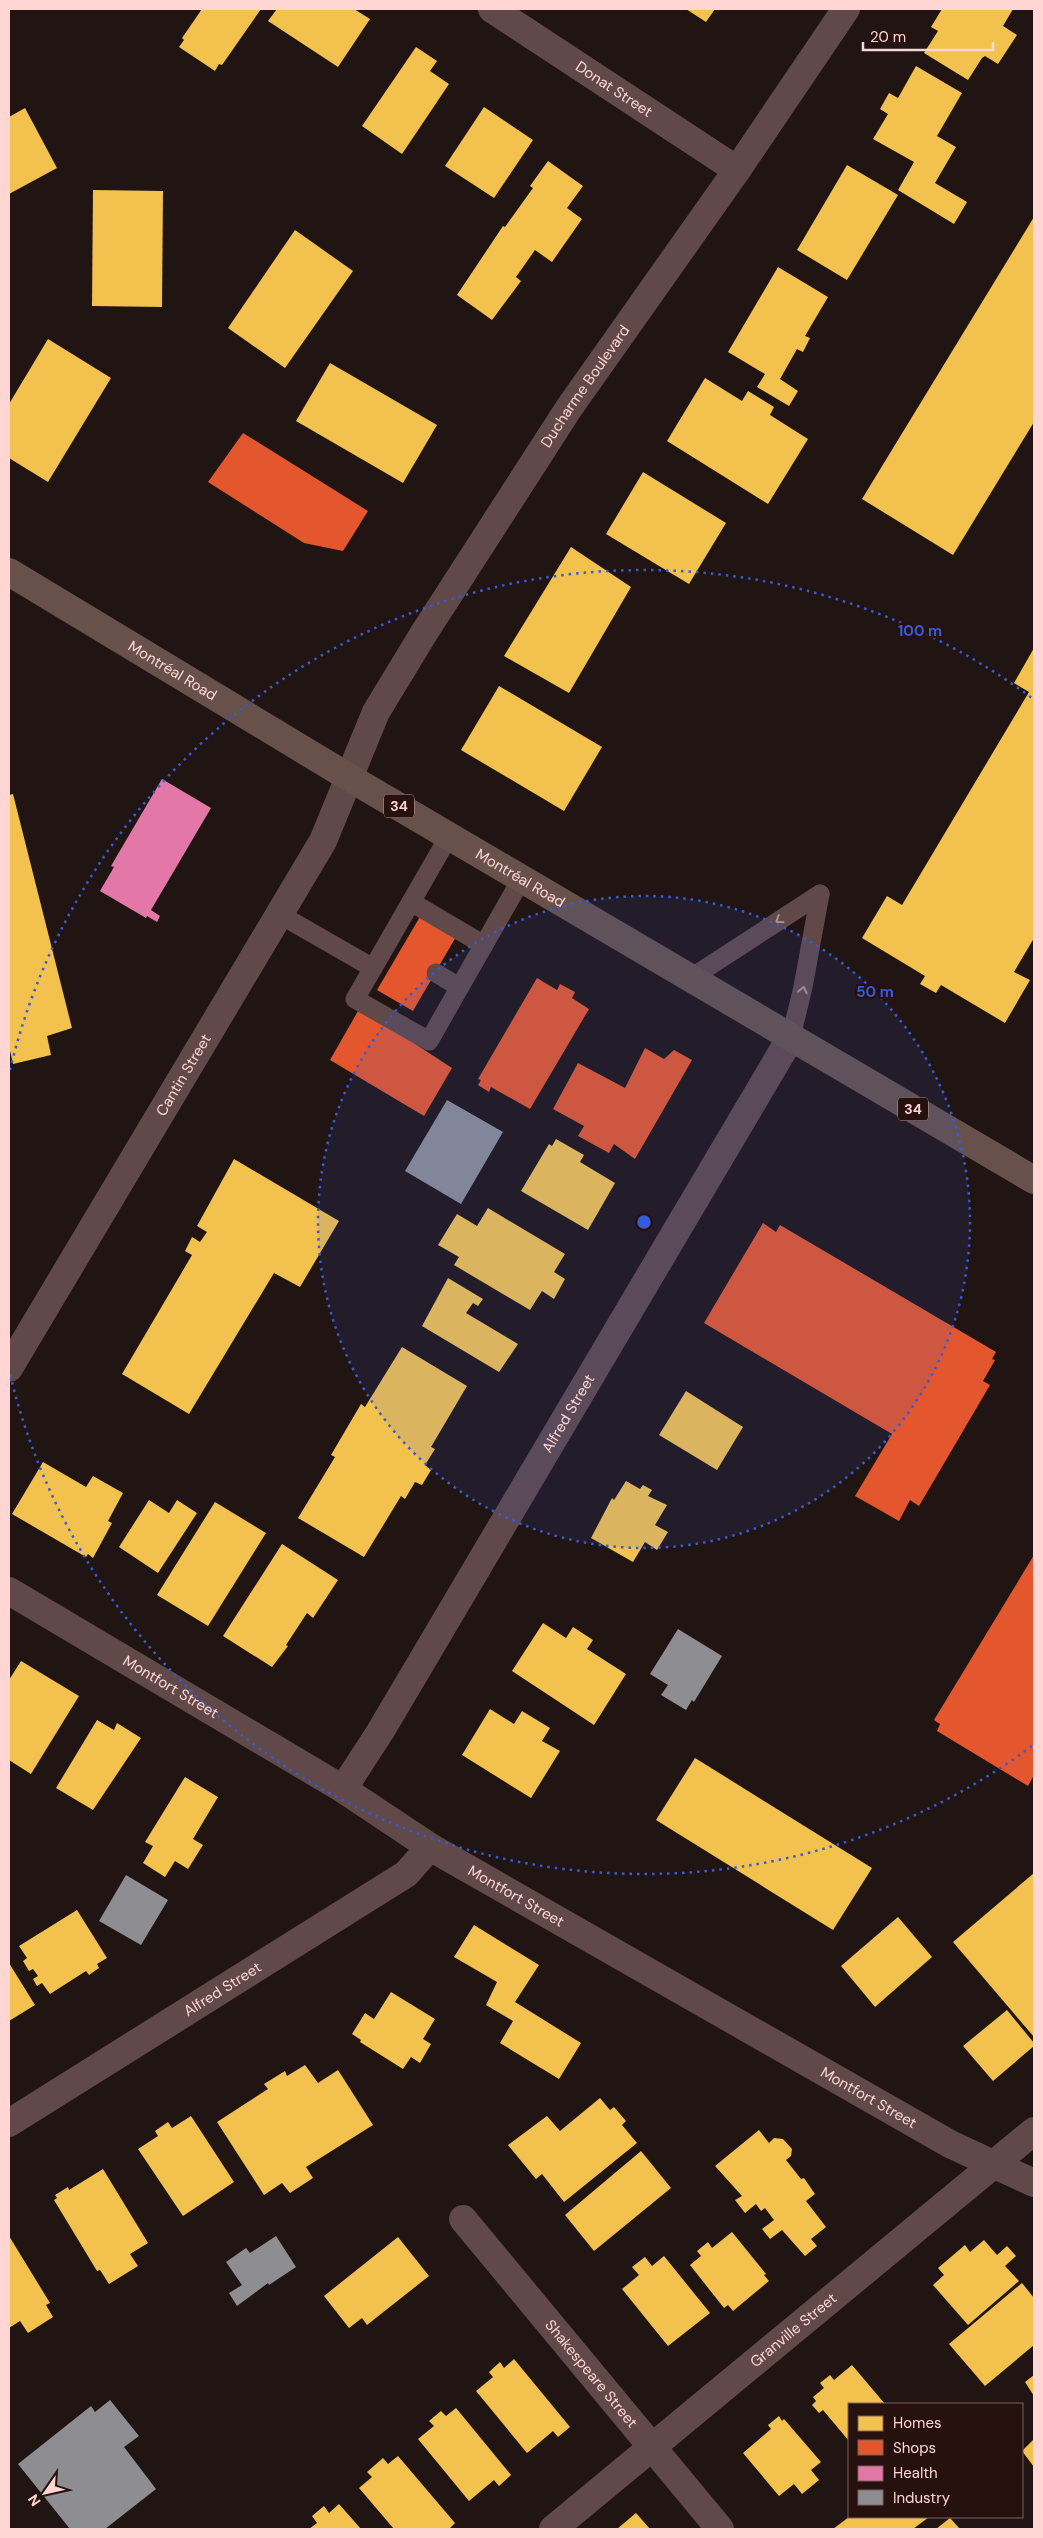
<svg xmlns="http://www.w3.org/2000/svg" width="1043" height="2538" font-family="'DM Sans',sans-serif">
  <rect width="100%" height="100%" fill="#211514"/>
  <!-- homes -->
  <g fill="#f2c14e">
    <path d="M 202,9 L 261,9 L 222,65 L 219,64 L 215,71 L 179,47 L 184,40 L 182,38 Z"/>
    <path d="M 277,9 L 354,9 L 370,19 L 338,67 L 268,21 Z"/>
    <path d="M 686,9 L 715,9 L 706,22 Z"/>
    <path d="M 942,9 L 1013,9 L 1003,26 L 1017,35 L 998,64 L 985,56 L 982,58 L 968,80 L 924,53 L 938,31 L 931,27 Z"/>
    <path d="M 416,47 L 437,61 L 430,71 L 449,84 L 402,154 L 362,126 Z"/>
    <path d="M 916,66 L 962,93 L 937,136 L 956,147 L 935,183 L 967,202 L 954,224 L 898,190 L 914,162 L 873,139 L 888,114 L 880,109 L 889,93 L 898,98 Z"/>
    <path d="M 484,107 L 533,140 L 494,198 L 445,166 Z"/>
    <path d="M 25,108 L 57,168 L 9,194 L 9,117 Z"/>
    <path d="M 548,161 L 583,186 L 567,208 L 582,219 L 552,262 L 535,250 L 516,277 L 521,281 L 492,320 L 457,295 L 503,226 L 505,227 L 533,188 L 530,186 Z"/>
    <path d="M 847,165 L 898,195 L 847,280 L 797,250 Z"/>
    <path d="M 93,190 L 163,191 L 162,307 L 92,306 Z"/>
    <path d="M 1034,217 L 1034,422 L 953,555 L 862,499 Z"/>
    <path d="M 295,230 L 353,271 L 285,368 L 228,328 Z"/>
    <path d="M 778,267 L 828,297 L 805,336 L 810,338 L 803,352 L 797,349 L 780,379 L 798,391 L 789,406 L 757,387 L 765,374 L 728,352 Z"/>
    <path d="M 48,339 L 111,378 L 48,482 L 9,458 L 9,404 Z"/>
    <path d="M 330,363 L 437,425 L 403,483 L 296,421 Z"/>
    <path d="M 705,378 L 742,401 L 748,391 L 774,407 L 770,415 L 808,439 L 768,504 L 667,441 Z"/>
    <path d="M 643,472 L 726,523 L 689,584 L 606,534 Z"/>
    <path d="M 571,547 L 631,587 L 569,693 L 504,656 Z"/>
    <path d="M 1034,648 L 1034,938 L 1014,972 L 1030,980 L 1005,1023 L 941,985 L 936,993 L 920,984 L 925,976 L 862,938 L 887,896 L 902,905 L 1029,692 L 1014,683 Z"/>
    <path d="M 499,686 L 602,747 L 564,811 L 461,750 Z"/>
    <path d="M 13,794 L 72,1028 L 47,1036 L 51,1055 L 13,1064 L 9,1046 L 9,795 Z"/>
    <path d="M 556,1139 L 584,1155 L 580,1162 L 615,1183 L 588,1230 L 521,1191 L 549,1144 L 552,1146 Z"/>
    <path d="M 234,1159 L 339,1221 L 300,1287 L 274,1273 L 189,1414 L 122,1374 L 192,1255 L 185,1251 L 192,1237 L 200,1242 L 207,1232 L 197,1226 Z"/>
    <path d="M 488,1208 L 565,1254 L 554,1272 L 565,1279 L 554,1299 L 542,1291 L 530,1310 L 454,1265 L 459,1257 L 438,1245 L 457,1214 L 477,1226 Z"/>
    <path d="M 448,1278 L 483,1299 L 478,1306 L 473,1303 L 466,1313 L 518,1344 L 499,1372 L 422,1326 Z"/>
    <path d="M 402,1347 L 467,1386 L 431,1447 L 435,1449 L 425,1465 L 431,1470 L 422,1485 L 415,1482 L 405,1499 L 401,1496 L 364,1557 L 298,1518 L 335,1457 L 331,1455 L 361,1404 L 365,1407 Z"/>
    <path d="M 686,1391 L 743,1427 L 717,1470 L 659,1435 Z"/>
    <path d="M 43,1462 L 86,1487 L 93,1476 L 123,1493 L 108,1521 L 112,1523 L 93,1558 L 88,1554 L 86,1557 L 12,1514 Z"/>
    <path d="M 626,1481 L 640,1489 L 643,1485 L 652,1490 L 648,1496 L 667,1505 L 655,1525 L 668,1532 L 657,1550 L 645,1542 L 633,1562 L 591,1538 L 612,1498 L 614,1500 Z"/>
    <path d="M 149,1500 L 169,1513 L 177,1500 L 197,1513 L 158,1573 L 119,1547 Z"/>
    <path d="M 215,1502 L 266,1533 L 208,1626 L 157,1595 Z"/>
    <path d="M 282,1544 L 338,1580 L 313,1618 L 307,1613 L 286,1645 L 288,1646 L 272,1667 L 223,1636 Z"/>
    <path d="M 543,1623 L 566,1638 L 573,1627 L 593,1640 L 587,1649 L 626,1674 L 594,1725 L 512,1671 Z"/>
    <path d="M 21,1661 L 79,1696 L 31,1774 L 9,1760 L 9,1680 Z"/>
    <path d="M 490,1709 L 514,1724 L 522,1711 L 550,1728 L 542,1741 L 560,1751 L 531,1798 L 462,1755 Z"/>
    <path d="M 97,1720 L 114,1730 L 117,1723 L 141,1738 L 93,1810 L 56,1788 Z"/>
    <path d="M 695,1758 L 872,1868 L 833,1930 L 656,1820 Z"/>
    <path d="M 185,1777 L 218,1797 L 193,1839 L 203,1845 L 188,1869 L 175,1861 L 165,1877 L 143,1863 L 153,1846 L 145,1842 Z"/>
    <path d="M 1034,1873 L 1034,2037 L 953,1942 Z"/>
    <path d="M 77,1910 L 107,1958 L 97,1964 L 99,1968 L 89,1975 L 86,1971 L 50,1994 L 42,1983 L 37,1986 L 33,1979 L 38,1976 L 33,1969 L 29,1971 L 23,1961 L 27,1958 L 19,1946 Z"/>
    <path d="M 898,1917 L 932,1957 L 875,2007 L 841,1966 Z"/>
    <path d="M 474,1925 L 539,1965 L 515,2002 L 581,2043 L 559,2079 L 500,2043 L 513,2021 L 486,2005 L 497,1982 L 454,1957 Z"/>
    <path d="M 9,1963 L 35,2005 L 9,2021 Z"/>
    <path d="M 391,1992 L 435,2019 L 423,2039 L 431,2044 L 420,2063 L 411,2057 L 403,2069 L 360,2042 L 361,2040 L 352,2034 L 365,2013 L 374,2019 Z"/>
    <path d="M 1007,2010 L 1034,2043 L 1034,2046 L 993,2081 L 963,2046 Z"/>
    <path d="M 305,2065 L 318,2083 L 338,2070 L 373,2125 L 306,2167 L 313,2178 L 290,2193 L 282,2183 L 264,2195 L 217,2122 L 268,2089 L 264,2084 L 285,2071 L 287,2076 Z"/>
    <path d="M 600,2098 L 610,2110 L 614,2107 L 626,2121 L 622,2125 L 637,2143 L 564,2202 L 542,2174 L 536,2179 L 508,2145 L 547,2116 L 560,2131 Z"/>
    <path d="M 191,2116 L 234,2182 L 183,2216 L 138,2149 L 158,2136 L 155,2131 L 168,2122 L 172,2128 Z"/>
    <path d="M 759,2130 L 769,2143 L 774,2138 L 783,2139 L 792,2149 L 791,2156 L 786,2160 L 801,2179 L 804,2178 L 815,2194 L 806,2201 L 826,2227 L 811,2239 L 817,2246 L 805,2256 L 782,2230 L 770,2239 L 762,2229 L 774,2220 L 765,2208 L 761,2211 L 756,2204 L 745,2213 L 735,2200 L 742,2196 L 715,2166 Z"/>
    <path d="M 641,2151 L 671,2188 L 594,2251 L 565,2215 Z"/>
    <path d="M 103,2169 L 148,2243 L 130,2254 L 138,2266 L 109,2284 L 100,2270 L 97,2271 L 54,2200 L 57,2198 L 55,2195 L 68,2187 L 69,2190 Z"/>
    <path d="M 732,2232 L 766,2274 L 764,2275 L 769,2281 L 733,2311 L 728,2305 L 724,2308 L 690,2265 L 701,2256 L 697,2251 L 708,2242 L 712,2248 Z"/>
    <path d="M 9,2236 L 50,2303 L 46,2305 L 53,2317 L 28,2333 L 20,2321 L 9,2328 Z"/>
    <path d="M 398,2237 L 429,2276 L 367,2325 L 362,2318 L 349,2328 L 324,2296 Z"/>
    <path d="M 984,2240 L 997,2255 L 1007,2246 L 1016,2256 L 1005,2266 L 1019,2281 L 968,2325 L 933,2285 L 944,2275 L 938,2268 L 965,2245 L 970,2252 Z"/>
    <path d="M 664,2256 L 710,2313 L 668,2346 L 622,2289 L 639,2275 L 632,2267 L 645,2257 L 652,2266 Z"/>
    <path d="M 1022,2283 L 1034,2298 L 1034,2345 L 985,2386 L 949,2344 Z"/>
    <path d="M 514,2359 L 570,2427 L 558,2437 L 553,2431 L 527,2453 L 476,2391 L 493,2377 L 489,2372 L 500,2362 L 504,2368 Z"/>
    <path d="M 852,2365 L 885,2404 L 849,2404 L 849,2441 L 823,2410 L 819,2413 L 812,2405 L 816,2401 L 813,2397 L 824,2388 L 820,2383 L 830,2375 L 834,2380 Z"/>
    <path d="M 1034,2375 L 1034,2396 L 1025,2382 Z"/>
    <path d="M 456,2408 L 511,2475 L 499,2486 L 494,2480 L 469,2501 L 418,2439 L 434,2426 L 429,2421 L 441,2411 L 446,2416 Z"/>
    <path d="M 779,2416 L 782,2421 L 784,2419 L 821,2462 L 811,2470 L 819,2480 L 802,2494 L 794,2484 L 779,2496 L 743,2453 L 771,2429 L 768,2425 Z"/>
    <path d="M 1034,2439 L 1034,2467 L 1022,2451 Z"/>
    <path d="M 398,2456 L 455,2523 L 449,2529 L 394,2529 L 359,2488 L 372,2477 L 367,2472 L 383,2458 L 388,2464 Z"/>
    <path d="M 339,2504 L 361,2529 L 309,2529 L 317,2523 L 312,2516 L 324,2506 L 329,2513 Z"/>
    <path d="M 636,2513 L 650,2529 L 617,2529 Z"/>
    <path d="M 849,2517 L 929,2517 L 913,2529 L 833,2529 Z"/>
    <path d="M 950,2518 L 960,2529 L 936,2529 Z"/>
  </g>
  <!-- shops -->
  <g fill="#e4572e">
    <path d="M 243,433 L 368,511 L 343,551 L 304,543 L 208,482 Z"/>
    <path d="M 421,915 L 457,935 L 413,1011 L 377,990 Z"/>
    <path d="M 537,978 L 557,990 L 560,984 L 575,992 L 572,998 L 589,1009 L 530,1109 L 491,1087 L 489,1092 L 478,1085 L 481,1080 L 478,1079 Z"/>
    <path d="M 358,1011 L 406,1038 L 452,1068 L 424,1116 L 330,1060 Z"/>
    <path d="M 645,1048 L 664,1059 L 674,1050 L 692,1060 L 635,1159 L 614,1144 L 609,1153 L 578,1136 L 584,1126 L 553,1109 L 578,1063 L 625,1088 Z"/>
    <path d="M 763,1223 L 776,1232 L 780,1225 L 996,1352 L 992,1359 L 995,1360 L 983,1381 L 990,1385 L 919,1506 L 910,1500 L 899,1521 L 855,1496 L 892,1434 L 704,1323 Z"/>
    <path d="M 1034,1555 L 1034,1775 L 1028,1786 L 937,1731 L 940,1724 L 934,1720 Z"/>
  </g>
  <!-- health -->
  <path fill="#e377a8" d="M 162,779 L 211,808 L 151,910 L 160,916 L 157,922 L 147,916 L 146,918 L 100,891 L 114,867 L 111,866 Z"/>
  <!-- industry -->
  <g fill="#8d8d92">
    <path d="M 447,1100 L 503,1132 L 461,1204 L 405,1171 Z"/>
    <path d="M 678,1629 L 722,1656 L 694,1702 L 692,1700 L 686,1710 L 661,1695 L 668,1685 L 650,1674 Z"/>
    <path d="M 126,1875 L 168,1900 L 141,1945 L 99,1921 Z"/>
    <path d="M 276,2236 L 296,2267 L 269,2285 L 268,2283 L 237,2306 L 229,2293 L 242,2285 L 226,2262 L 246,2248 L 250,2253 Z"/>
    <path d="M 110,2400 L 139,2436 L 124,2447 L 156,2489 L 105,2529 L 70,2529 L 18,2464 L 91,2406 L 95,2412 Z"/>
  </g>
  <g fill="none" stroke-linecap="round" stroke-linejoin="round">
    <!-- service -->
    <g stroke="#614949" stroke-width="19">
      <path d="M 411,902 L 484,945"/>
      <path d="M 279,914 L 373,968 L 355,999 L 429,1041 L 522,878"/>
      <path d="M 373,968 L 449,836"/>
      <path d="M 436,973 L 459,987"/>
      <path d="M 691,978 L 820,894"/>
      <path d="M 791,1037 L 803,987 L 820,894"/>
    </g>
    <!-- minor -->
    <g stroke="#614949" stroke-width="28">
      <path id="s1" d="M 492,9 L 737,170"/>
      <path id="s2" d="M 9,1368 L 323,841 L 376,712 L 424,633 L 569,408 L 737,170 L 846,9"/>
      <path id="s3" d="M 9,1591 L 343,1789 L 430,1847 L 950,2144 L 995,2165"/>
      <path id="s4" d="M 343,1789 L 380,1732 L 791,1037"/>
      <path id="s5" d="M 9,2123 L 406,1874 L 430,1847"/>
      <path id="s6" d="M 463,2219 L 720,2529"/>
    </g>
    <!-- tertiary -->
    <g stroke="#614949" stroke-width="28">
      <path d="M 995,2165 L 1034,2183"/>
      <path id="s7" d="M 553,2529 L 1034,2131"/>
    </g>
    <!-- primary -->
    <path stroke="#67514a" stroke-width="28" id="s8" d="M 9,572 L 350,778 L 1034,1180"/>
  </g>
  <!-- one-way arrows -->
  <defs><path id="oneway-chevron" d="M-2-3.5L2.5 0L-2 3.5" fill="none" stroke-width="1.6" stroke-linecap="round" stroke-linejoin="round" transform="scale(1.25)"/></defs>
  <g stroke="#b0908e">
    <use href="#oneway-chevron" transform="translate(779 920) rotate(147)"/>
    <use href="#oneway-chevron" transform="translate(803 990) rotate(-79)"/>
  </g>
  <!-- distance rings -->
  <circle cx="644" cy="1222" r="326" fill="#345cd8" fill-opacity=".12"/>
  <g fill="none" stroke="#345cd8" stroke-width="2.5" stroke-dasharray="2.5 5">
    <circle cx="644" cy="1222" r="326"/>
    <path d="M1032 1746A652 652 0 0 1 10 1374M10 1070A652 652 0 0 1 1032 698"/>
  </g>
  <g text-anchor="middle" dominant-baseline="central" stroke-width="5" stroke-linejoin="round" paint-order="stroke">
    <!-- shield labels -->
    <g fill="#26110f" stroke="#be9b99" stroke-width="1">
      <rect x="384" y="794.5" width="30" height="23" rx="4"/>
      <rect x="898" y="1097.5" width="30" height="23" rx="4"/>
    </g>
    <g font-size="14" font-weight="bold" fill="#ffd6d4">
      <text x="399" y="806">34</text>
      <text x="913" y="1109">34</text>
    </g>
    <!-- street labels -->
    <g font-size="15" fill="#ffd6d4" stroke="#26110f">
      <text stroke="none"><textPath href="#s1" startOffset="146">Donat Street</textPath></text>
      <text stroke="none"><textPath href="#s2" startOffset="1140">Ducharme Boulevard</textPath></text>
      <text stroke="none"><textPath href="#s8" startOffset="191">Montréal Road</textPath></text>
      <text stroke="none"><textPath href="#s8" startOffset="596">Montréal Road</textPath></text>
      <text stroke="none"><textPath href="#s2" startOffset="341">Cantin Street</textPath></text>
      <text stroke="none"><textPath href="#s4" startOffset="438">Alfred Street</textPath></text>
      <text stroke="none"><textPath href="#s3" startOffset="188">Montfort Street</textPath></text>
      <text stroke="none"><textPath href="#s3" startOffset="592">Montfort Street</textPath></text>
      <text stroke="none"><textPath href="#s5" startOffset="252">Alfred Street</textPath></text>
      <text stroke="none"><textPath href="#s3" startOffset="998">Montfort Street</textPath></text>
      <text stroke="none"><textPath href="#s7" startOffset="312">Granville Street</textPath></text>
      <text stroke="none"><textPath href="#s6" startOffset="201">Shakespeare Street</textPath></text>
    </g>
  </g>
  <circle cx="644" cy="1222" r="8" fill="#345cd8" stroke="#26110f" stroke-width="2.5"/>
  <g font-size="15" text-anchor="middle" font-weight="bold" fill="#345cd8" stroke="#26110f" stroke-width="5" stroke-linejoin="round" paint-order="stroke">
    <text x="920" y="636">100 m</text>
    <text x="875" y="997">50 m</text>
  </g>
  <!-- border -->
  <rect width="1043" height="2538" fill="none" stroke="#ffd6d4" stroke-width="20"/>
  <!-- legend -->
  <rect x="848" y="2403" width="175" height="115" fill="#26110f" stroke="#7d605e"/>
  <rect x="858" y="2416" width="25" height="15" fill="#f2c14e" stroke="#7d605e"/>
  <text x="893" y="2428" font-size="15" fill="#ffd6d4">Homes</text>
  <rect x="858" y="2440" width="25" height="15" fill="#e4572e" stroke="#7d605e"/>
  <text x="893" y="2453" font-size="15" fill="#ffd6d4">Shops</text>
  <rect x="858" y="2466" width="25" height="15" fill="#e377a8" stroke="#7d605e"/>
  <text x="893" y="2478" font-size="15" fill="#ffd6d4">Health</text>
  <rect x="858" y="2490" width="25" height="15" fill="#8d8d92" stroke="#7d605e"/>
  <text x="893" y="2503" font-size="15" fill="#ffd6d4">Industry</text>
  <!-- north arrow -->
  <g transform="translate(45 2493) rotate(236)" stroke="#26110f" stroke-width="4" paint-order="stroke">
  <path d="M0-4L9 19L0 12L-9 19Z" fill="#ffd6d4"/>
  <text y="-8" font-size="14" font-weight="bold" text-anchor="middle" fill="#ffd6d4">N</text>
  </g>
  <!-- scale -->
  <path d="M863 42v8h130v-8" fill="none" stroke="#ffd6d4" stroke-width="2.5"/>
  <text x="870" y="42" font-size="15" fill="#ffd6d4" stroke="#26110f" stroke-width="4" paint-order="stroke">20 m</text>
</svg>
